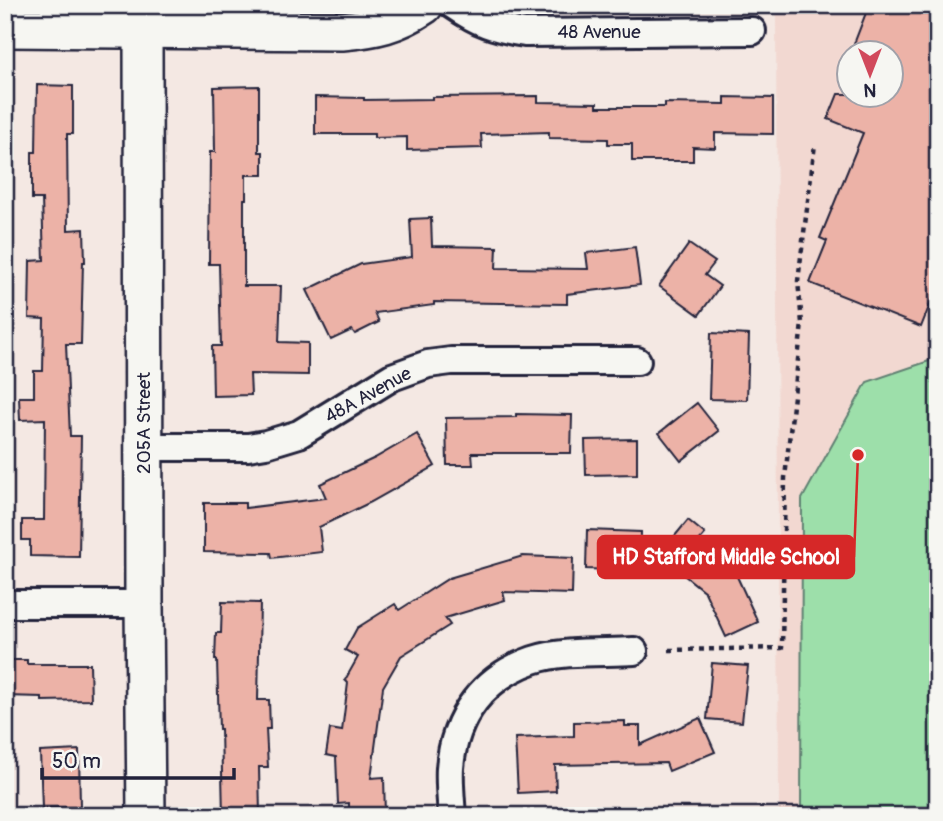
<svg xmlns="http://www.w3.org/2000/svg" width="943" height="821" font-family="Pangolin,sans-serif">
  <rect width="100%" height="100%" fill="#f4e8e3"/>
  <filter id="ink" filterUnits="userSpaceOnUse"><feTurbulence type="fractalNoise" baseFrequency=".0143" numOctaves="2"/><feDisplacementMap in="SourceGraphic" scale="14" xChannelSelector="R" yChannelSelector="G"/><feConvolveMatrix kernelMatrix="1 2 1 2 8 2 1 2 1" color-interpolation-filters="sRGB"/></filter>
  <g filter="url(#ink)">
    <!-- built -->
    <path fill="#f2d8d1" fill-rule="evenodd" d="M 779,5 L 938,5 L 938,816 L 779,816 L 776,13 ZM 848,52 L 890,52 L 890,94 L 848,94 Z"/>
    <!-- green -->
    <path fill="#9ddfaa" stroke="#608072" stroke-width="2" d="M 938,358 L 938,816 L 801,816 L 802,499 L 867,382 Z"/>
    <!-- building -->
    <g fill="#ecb2a7" stroke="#22223b" stroke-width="2">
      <path d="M 869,5 L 938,5 L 938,284 L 921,327 L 810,283 L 827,241 L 820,238 L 863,133 L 828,119 L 838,94 L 891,94 L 891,52 L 855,52 L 857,45 L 854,44 Z"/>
      <path d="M 37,85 L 73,86 L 73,134 L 67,134 L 68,230 L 84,229 L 85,262 L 83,262 L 81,344 L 66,344 L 70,436 L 81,436 L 79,557 L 30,556 L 30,540 L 22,540 L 22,520 L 44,520 L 45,419 L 20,420 L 19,397 L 34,397 L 34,371 L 43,371 L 44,319 L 29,318 L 30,261 L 44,260 L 42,199 L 32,199 L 32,152 L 36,152 Z"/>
      <path d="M 259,86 L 259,152 L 263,152 L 263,175 L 246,175 L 246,199 L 244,199 L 244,286 L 281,286 L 279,342 L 308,343 L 308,375 L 250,374 L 251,395 L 213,396 L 212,346 L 221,346 L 219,264 L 209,264 L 210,152 L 215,152 L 214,87 Z"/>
      <path d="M 538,96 L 538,102 L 597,103 L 597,107 L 665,107 L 665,103 L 725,104 L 725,97 L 773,98 L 773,134 L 715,133 L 715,148 L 693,147 L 693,161 L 632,161 L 632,144 L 608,144 L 608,139 L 549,138 L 549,132 L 481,134 L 482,148 L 407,150 L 407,137 L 374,138 L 374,134 L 315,134 L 315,97 L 364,98 L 364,100 L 432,99 L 432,97 Z"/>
      <path d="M 431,218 L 432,246 L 497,247 L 496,268 L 588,269 L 586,253 L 635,247 L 640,285 L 567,294 L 567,304 L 434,302 L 434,305 L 375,313 L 379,322 L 355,334 L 352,330 L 331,340 L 307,290 L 361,264 L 412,257 L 410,219 Z"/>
      <path d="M 689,244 L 715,262 L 705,275 L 720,286 L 699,315 L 659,286 Z"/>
      <path d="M 711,333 L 749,335 L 747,400 L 709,399 Z"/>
      <path d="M 697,403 L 719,431 L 681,461 L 659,433 Z"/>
      <path d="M 516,414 L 572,415 L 571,453 L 472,453 L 473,465 L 447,465 L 446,418 L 516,417 Z"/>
      <path d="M 417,434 L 435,466 L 371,502 L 319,527 L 322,552 L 272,558 L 271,553 L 204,552 L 204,503 L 245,503 L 245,508 L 326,498 L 320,484 L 375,458 Z"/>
      <path d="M 637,439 L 637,474 L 586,475 L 585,440 Z"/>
      <path d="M 688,520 L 705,534 L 699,541 L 734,570 L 758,622 L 726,637 L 705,592 L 659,555 Z"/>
      <path d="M 587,530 L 641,532 L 640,571 L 586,569 Z"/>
      <path d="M 523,556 L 573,558 L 572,594 L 503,592 L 505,600 L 445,618 L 450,625 L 401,656 L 383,687 L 371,778 L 384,777 L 385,816 L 349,816 L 349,803 L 338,804 L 336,757 L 326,755 L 330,729 L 342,731 L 348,683 L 345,680 L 358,657 L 345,650 L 357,628 L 395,604 L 399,610 L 449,578 Z"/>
      <path d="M 222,602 L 260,603 L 258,700 L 269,700 L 270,729 L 266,729 L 268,767 L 259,767 L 260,816 L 223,816 L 221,729 L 219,729 L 217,660 L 215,660 L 216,633 L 221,633 Z"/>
      <path d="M 5,660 L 27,660 L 27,664 L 90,664 L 91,700 L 42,701 L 42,697 L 5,696 Z"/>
      <path d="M 712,663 L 748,666 L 742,722 L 707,719 Z"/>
      <path d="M 700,718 L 715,752 L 669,771 L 666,763 L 555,765 L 556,791 L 518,793 L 515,738 L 574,736 L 574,722 L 625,721 L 625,726 L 640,726 L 640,745 Z"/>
      <path d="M 79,750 L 80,807 L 42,808 L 40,752 Z"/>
    </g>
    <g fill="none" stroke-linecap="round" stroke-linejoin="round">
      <defs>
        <g id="street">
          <path d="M 453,5 C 479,23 494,28 525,33 L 752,31"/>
          <path d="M 144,447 L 248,447 L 266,444 L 299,434 L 392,377 L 428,364 L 451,361 L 637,361"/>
          <path d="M 5,604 L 144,604"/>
          <path d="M 452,816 C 451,800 449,783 450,768 C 454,716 484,677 533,660 C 563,650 603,653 634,651"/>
        </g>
        <g id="secondary">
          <path d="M 5,28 L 342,31 C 375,28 396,24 424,5"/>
          <path d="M 143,29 L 144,604 L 146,816"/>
        </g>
      </defs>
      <!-- street casing -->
      <use href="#street" stroke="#22223b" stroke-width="32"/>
      <!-- secondary casing -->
      <use href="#secondary" stroke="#22223b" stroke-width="42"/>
      <!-- path -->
      <path stroke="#22223b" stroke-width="4.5" stroke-dasharray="5 5" stroke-linecap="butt" d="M 669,650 L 782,648 L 785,478 L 802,323 L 798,281 L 815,144"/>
      <!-- street -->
      <use href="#street" stroke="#f6f6f2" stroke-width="26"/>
      <!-- secondary -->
      <use href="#secondary" stroke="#f6f6f2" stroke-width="37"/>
    </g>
  </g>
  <g text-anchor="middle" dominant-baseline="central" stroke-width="5" stroke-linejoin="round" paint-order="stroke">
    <!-- street labels -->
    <g font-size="19" fill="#22223b" stroke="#f6f6f2">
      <text x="599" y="32">48 Avenue</text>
      <text transform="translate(368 395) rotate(-29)">48A Avenue</text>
      <text transform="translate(144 423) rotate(-90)">205A Street</text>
    </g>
  </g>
  <!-- callouts -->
  <path fill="none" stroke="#d62828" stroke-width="2.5" d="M858 455L854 557"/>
  <circle fill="#d62828" stroke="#f6f6f2" stroke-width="2.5" cx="858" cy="455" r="7"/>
  <rect fill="#d62828" stroke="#d62828" stroke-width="2.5" x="598" y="536" width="256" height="42" rx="7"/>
  <g font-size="21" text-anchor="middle" font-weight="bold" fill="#fff">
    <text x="726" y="564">HD Stafford Middle School</text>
  </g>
  <!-- margin -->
  <rect width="943" height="821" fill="none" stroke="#f6f6f2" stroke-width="28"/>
  <rect x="14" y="14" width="915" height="793" fill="none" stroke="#22223b" stroke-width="2.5" filter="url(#ink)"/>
  <!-- north arrow -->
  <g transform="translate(870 74) rotate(180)"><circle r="33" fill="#f6f6f2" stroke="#a1a1a9" stroke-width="2"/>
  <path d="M0-5L12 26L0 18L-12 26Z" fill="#d1495b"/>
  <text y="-10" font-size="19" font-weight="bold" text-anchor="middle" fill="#22223b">N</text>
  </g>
  <!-- scale -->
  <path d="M42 768v10h192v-10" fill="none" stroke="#22223b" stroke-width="3.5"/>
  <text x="52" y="768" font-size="21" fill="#22223b" stroke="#f6f6f2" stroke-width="5" paint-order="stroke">50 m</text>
</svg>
